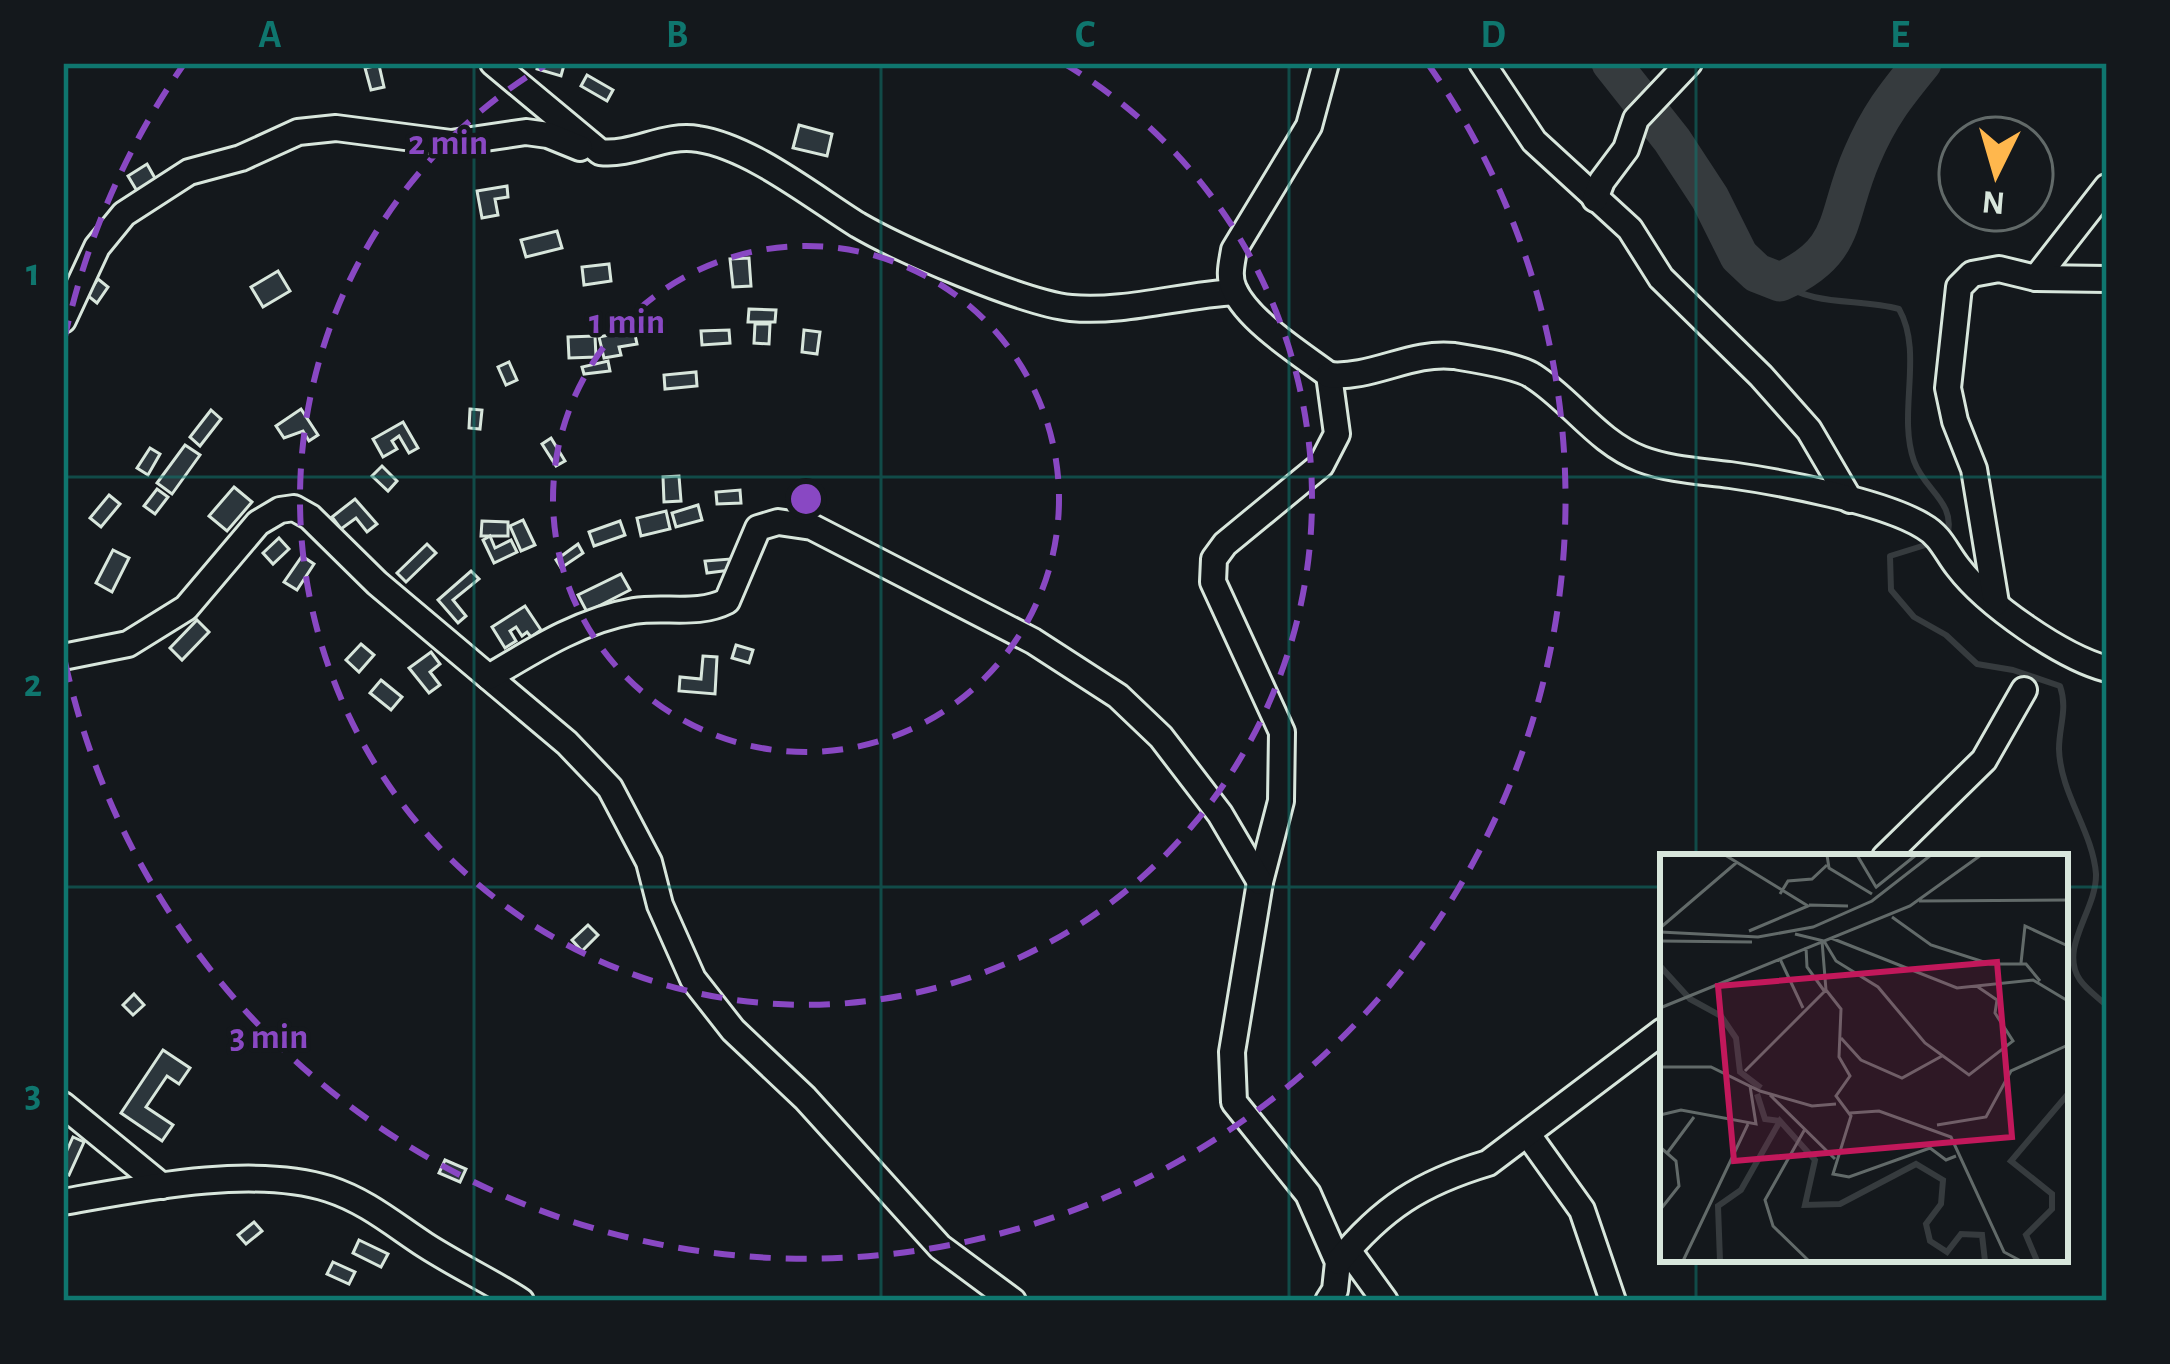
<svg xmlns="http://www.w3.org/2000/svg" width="2170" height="1364" font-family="'Alegreya Sans',sans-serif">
  <rect width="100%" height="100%" fill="#14181c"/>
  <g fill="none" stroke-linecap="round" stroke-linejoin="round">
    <!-- stream -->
    <g stroke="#363b3e" stroke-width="6">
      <path d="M 1780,282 C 1814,307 1859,298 1899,309 C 1924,353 1897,413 1914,461 C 1924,490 1957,503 1947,536"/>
      <path d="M 1935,542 L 1890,556 L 1891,590 L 1914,617 L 1946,635 L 1977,664 L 2013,670 L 2060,686 C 2068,709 2059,726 2059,749 C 2060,793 2093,832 2096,874 C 2097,910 2058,948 2080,980 C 2087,990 2099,998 2107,1006"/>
    </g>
    <!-- river -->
    <path stroke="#363b3e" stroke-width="39" d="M 1611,63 L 1672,140 L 1710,198 L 1739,256 L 1757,273 L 1780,282 C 1849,251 1835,217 1862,156 C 1879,116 1895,96 1922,63"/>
  </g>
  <!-- building -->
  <g fill="#2c363c" stroke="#d8e6dc" stroke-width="3">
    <path d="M 538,63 L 564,65 L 561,76 L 537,69 Z"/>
    <path d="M 379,65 L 384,87 L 371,90 L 365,68 Z"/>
    <path d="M 587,75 L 613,90 L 607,101 L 581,86 Z"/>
    <path d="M 799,125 L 832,134 L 827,156 L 793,148 Z"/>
    <path d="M 147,164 L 156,180 L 137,191 L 128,176 Z"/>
    <path d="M 507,186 L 508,197 L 495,199 L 498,215 L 482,218 L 477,191 Z"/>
    <path d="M 557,231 L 562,248 L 526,257 L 521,240 Z"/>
    <path d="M 749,258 L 751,286 L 733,287 L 730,259 Z"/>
    <path d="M 609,264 L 611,281 L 584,285 L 582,267 Z"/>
    <path d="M 278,271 L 290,291 L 263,307 L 251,287 Z"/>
    <path d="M 98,279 L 108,287 L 97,303 L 87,295 Z"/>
    <path d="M 749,309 L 776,310 L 775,322 L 748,322 Z"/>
    <path d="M 755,324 L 770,324 L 769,344 L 754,343 Z"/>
    <path d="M 634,330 L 637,344 L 619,347 L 621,355 L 604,358 L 599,337 Z"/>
    <path d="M 729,330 L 730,343 L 702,345 L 701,331 Z"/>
    <path d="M 804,330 L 820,332 L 817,354 L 802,352 Z"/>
    <path d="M 595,336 L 596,357 L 569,358 L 568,337 Z"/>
    <path d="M 608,361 L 610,371 L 584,374 L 582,367 Z"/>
    <path d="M 509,362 L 517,380 L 506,385 L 498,367 Z"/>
    <path d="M 696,372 L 697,386 L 665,389 L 664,375 Z"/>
    <path d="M 301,409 L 318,435 L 309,441 L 303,431 L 284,438 L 276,426 Z"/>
    <path d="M 470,409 L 482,410 L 480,429 L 469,428 Z"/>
    <path d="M 211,410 L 221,419 L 200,446 L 190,437 Z"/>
    <path d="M 403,422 L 418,448 L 409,453 L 399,436 L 392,441 L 397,449 L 383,457 L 373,439 Z"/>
    <path d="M 551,438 L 565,461 L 556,466 L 542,444 Z"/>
    <path d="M 185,445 L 200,455 L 172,494 L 157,483 Z"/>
    <path d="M 150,448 L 160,454 L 148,475 L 137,468 Z"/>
    <path d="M 382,466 L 397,481 L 388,491 L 372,476 Z"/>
    <path d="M 679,476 L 681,501 L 664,502 L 663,477 Z"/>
    <path d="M 234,487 L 252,502 L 227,531 L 209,516 Z"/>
    <path d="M 157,489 L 168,497 L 155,514 L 144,506 Z"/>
    <path d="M 740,490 L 741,503 L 717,504 L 716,492 Z"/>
    <path d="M 109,495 L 120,504 L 101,527 L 90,518 Z"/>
    <path d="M 355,499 L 377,524 L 367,532 L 356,518 L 341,529 L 332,517 Z"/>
    <path d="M 698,505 L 702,520 L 676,527 L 672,513 Z"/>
    <path d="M 666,511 L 670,529 L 641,536 L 637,518 Z"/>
    <path d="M 523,520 L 535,545 L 521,551 L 510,526 Z"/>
    <path d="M 482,521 L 508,522 L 508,536 L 481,536 Z"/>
    <path d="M 620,521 L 625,535 L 594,546 L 589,532 Z"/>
    <path d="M 490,536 L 495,548 L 511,540 L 517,552 L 494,563 L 483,540 Z"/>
    <path d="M 279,538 L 289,549 L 273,564 L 263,553 Z"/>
    <path d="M 427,544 L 436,553 L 406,582 L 397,573 Z"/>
    <path d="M 578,544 L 583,553 L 561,568 L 556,560 Z"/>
    <path d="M 113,550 L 129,558 L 112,592 L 96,583 Z"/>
    <path d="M 302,556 L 314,564 L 297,590 L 284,582 Z"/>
    <path d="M 730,559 L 731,570 L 707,573 L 705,561 Z"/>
    <path d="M 471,571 L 479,579 L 453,600 L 466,616 L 458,623 L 438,600 Z"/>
    <path d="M 621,574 L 630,590 L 587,612 L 578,595 Z"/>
    <path d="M 525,606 L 541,630 L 531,637 L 527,632 L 522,636 L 516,627 L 510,631 L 516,641 L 505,648 L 492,627 Z"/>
    <path d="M 197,620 L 209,632 L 182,660 L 170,648 Z"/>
    <path d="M 361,644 L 374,655 L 359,672 L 346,660 Z"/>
    <path d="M 736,645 L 753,650 L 749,663 L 732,658 Z"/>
    <path d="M 431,652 L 440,664 L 430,672 L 440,685 L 429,693 L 409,668 Z"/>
    <path d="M 703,656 L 717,657 L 715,694 L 679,691 L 680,677 L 701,679 Z"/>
    <path d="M 381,680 L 402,697 L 391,710 L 370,693 Z"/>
    <path d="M 588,925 L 598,935 L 582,951 L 572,940 Z"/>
    <path d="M 134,994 L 144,1005 L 133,1015 L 123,1005 Z"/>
    <path d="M 163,1050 L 190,1068 L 179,1084 L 167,1076 L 146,1107 L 173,1125 L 162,1141 L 121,1113 Z"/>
    <path d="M 73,1137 L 84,1142 L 69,1175 L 63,1172 L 63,1159 Z"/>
    <path d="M 445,1160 L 466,1169 L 460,1182 L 439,1173 Z"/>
    <path d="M 254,1222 L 262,1231 L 246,1244 L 238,1235 Z"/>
    <path d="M 359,1240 L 388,1254 L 381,1267 L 353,1253 Z"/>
    <path d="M 333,1262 L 355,1272 L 349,1284 L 327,1274 Z"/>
  </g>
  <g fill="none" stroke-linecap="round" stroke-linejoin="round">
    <defs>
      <g id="minor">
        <path d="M 493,63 L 600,152 C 633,156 665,133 698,139 C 751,147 813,197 858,225 C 901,250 1023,303 1071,308 C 1124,313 1181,295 1235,292"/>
        <path d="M 1326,63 L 1309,126 L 1234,250 C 1232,263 1228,276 1234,289 C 1248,321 1301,354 1329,375 L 1337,434 L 1321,465 L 1225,544 L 1214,559 L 1213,582 L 1282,732 L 1281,801 L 1260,882 L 1232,1052 L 1234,1102 L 1308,1194 L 1338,1262 L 1335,1290 L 1328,1301"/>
        <path d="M 1482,63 L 1534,141 L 1630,229 L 1661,278 L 1761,376 L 1809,430 L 1850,500"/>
        <path d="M 1595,199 L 1602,181 L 1626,149 L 1636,119 L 1689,63"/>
        <path d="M 2036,278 L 2107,187"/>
        <path d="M 63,320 L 97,247 L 124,214 L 189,172 L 241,158 L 298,132 L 336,128 L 451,143 L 526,132 L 548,135 L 580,148"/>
        <path d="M 1329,375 C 1372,379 1411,351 1454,356 C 1472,359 1519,366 1533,376 C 1571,400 1597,442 1641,459 C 1670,470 1700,471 1730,475 C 1779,482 1882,501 1923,526 C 1941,536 1946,552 1958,567 C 1987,605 2062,657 2107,669"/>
        <path d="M 1996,603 L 1974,469 L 1955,421 L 1948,388 L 1959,287 L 1972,274 L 1999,269 L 2036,278 L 2107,279"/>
        <path d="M 63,657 L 128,644 L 186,608 L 258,523 L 280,510 L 294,508 L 310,517 L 377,583 L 567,743 L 610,788 L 649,862 L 660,905 L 693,979 L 733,1030 L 805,1098 L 940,1247 L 1013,1301"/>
        <path d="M 489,677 C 534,650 581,620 634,611 C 665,606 698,616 727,601 L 758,528 L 778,522 L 812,527 L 1033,641 L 1118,696 L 1161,737 L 1220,814 L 1260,882"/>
        <path d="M 1885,857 L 1984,760 L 2024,690"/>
        <path d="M 63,1105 L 162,1186"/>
        <path d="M 1529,1136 L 1582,1210 L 1613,1301"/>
        <path d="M 63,1202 C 141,1188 253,1165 329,1189 C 366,1201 393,1224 425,1245 C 456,1265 490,1281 521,1301"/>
        <path d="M 1348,1250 L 1385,1301"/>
        <path d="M 1338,1262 C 1382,1208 1421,1183 1488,1163 L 1663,1031"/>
      </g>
    </defs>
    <!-- minor casing -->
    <use href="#minor" stroke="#d8e6dc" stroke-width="30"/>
    <!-- minor -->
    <use href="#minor" stroke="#14181c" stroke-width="24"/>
  </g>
  <!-- grid -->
  <path fill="none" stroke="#0f766e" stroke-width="3" stroke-opacity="0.55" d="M 474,63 L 474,1301M 881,63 L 881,1301M 1289,63 L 1289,1301M 1696,63 L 1696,857M 63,477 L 2107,477M 63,887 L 1663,887M 2065,887 L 2107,887M 1696,1259 L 1696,1301"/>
  <!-- distance rings -->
  <g fill="none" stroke="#8948c3" stroke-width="6" stroke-dasharray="21 15">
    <circle cx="806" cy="499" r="253"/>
    <path d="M1063 63A506 506 0 1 1 549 63"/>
    <path d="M64 341A759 759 0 0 1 184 64M1428 64A759 759 0 1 1 64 657"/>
  </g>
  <!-- overview -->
  <g transform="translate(1660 854)">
    <rect width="408" height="408" fill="#14181c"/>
    <path fill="none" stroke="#363b3e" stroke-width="6" d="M 0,112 L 30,145 L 61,162 L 76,184 L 80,218 L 101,234M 97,240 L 105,265 L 120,267M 60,407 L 58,352 L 81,336 L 120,267 L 155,306 L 145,351 L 180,350 L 256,310 L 283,326 L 281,350 L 266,370 L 270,387 L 287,398 L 301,380 L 322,381 L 325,407M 377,407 L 366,381 L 392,355 L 392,340 L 351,307 L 408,240"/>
    <path fill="none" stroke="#626a69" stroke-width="3" d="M 65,1 L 148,52 L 89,77M 167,1 L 169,14 L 212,40M 197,1 L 216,33M 215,34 L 256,1M 120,40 L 128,27 L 152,25 L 167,11M 259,47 L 408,46M 149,51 L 188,52M 232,63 L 271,91 L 330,110 L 366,110 L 380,127M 0,74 L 76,9M 0,78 L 98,83 L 153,73 L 212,47 L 271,1M 135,80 L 164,87 L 176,107 L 218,133 L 265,189 L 309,221 L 353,187 L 335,159 L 337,146 L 318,133M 171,84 L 297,134 L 373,126 L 408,147M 0,87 L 92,88M 162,87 L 166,136 L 181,155 L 179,203 L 190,222 L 176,242 L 191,262 L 173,320 L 189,323 L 270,294 L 286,306 L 296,302M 146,93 L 147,113 L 165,138M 120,105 L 143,154M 361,109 L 365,72 L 408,92M 0,154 L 250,52 L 321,1M 181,184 L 201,206 L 242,224 L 282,202M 0,213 L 51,213 L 100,237 L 152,252 L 176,250M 85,217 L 166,136M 110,241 L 175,305M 190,259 L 219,257 L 291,283 L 344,398 L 361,407M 0,261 L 21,256 L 96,270 L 90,232M 277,271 L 326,263 L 351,217 L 408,191M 145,275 L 105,346 L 113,372 L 149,407M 0,293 L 16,307 L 19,332 L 0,356M 8,298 L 34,263M 23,407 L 88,270"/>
    <path fill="#c2185b" fill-opacity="0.15" stroke="#c2185b" stroke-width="6" d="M 337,108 L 352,283 L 74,307 L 58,132 Z"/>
    <rect width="408" height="408" fill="none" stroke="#d8e6dc" stroke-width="6"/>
  </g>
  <circle cx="806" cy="499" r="18" fill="#8948c3" stroke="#14181c" stroke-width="6"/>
  <g font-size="36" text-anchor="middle" font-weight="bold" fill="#8948c3" stroke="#14181c" stroke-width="9" stroke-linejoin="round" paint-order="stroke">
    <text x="448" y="154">2 min</text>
    <text x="627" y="333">1 min</text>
    <text x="269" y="1048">3 min</text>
  </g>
  <!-- border -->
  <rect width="2170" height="1364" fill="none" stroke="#14181c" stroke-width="132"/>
  <!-- north arrow -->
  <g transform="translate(1996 174) rotate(185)"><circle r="57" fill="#14181c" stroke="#626a69" stroke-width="3"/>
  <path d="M0-9L21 45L0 30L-21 45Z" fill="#ffb74d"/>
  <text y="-18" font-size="33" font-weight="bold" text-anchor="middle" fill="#d8e6dc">N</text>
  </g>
  <rect x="66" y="66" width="2038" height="1232" fill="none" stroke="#0f766e" stroke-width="4.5"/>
  <g font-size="39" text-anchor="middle" font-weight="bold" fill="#0f766e">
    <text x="270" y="47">A</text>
    <text x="677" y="47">B</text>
    <text x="1085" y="47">C</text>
    <text x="1493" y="47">D</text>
    <text x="1900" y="47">E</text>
    <text x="33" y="285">1</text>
    <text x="33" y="696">2</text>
    <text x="33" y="1106">3</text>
  </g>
</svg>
